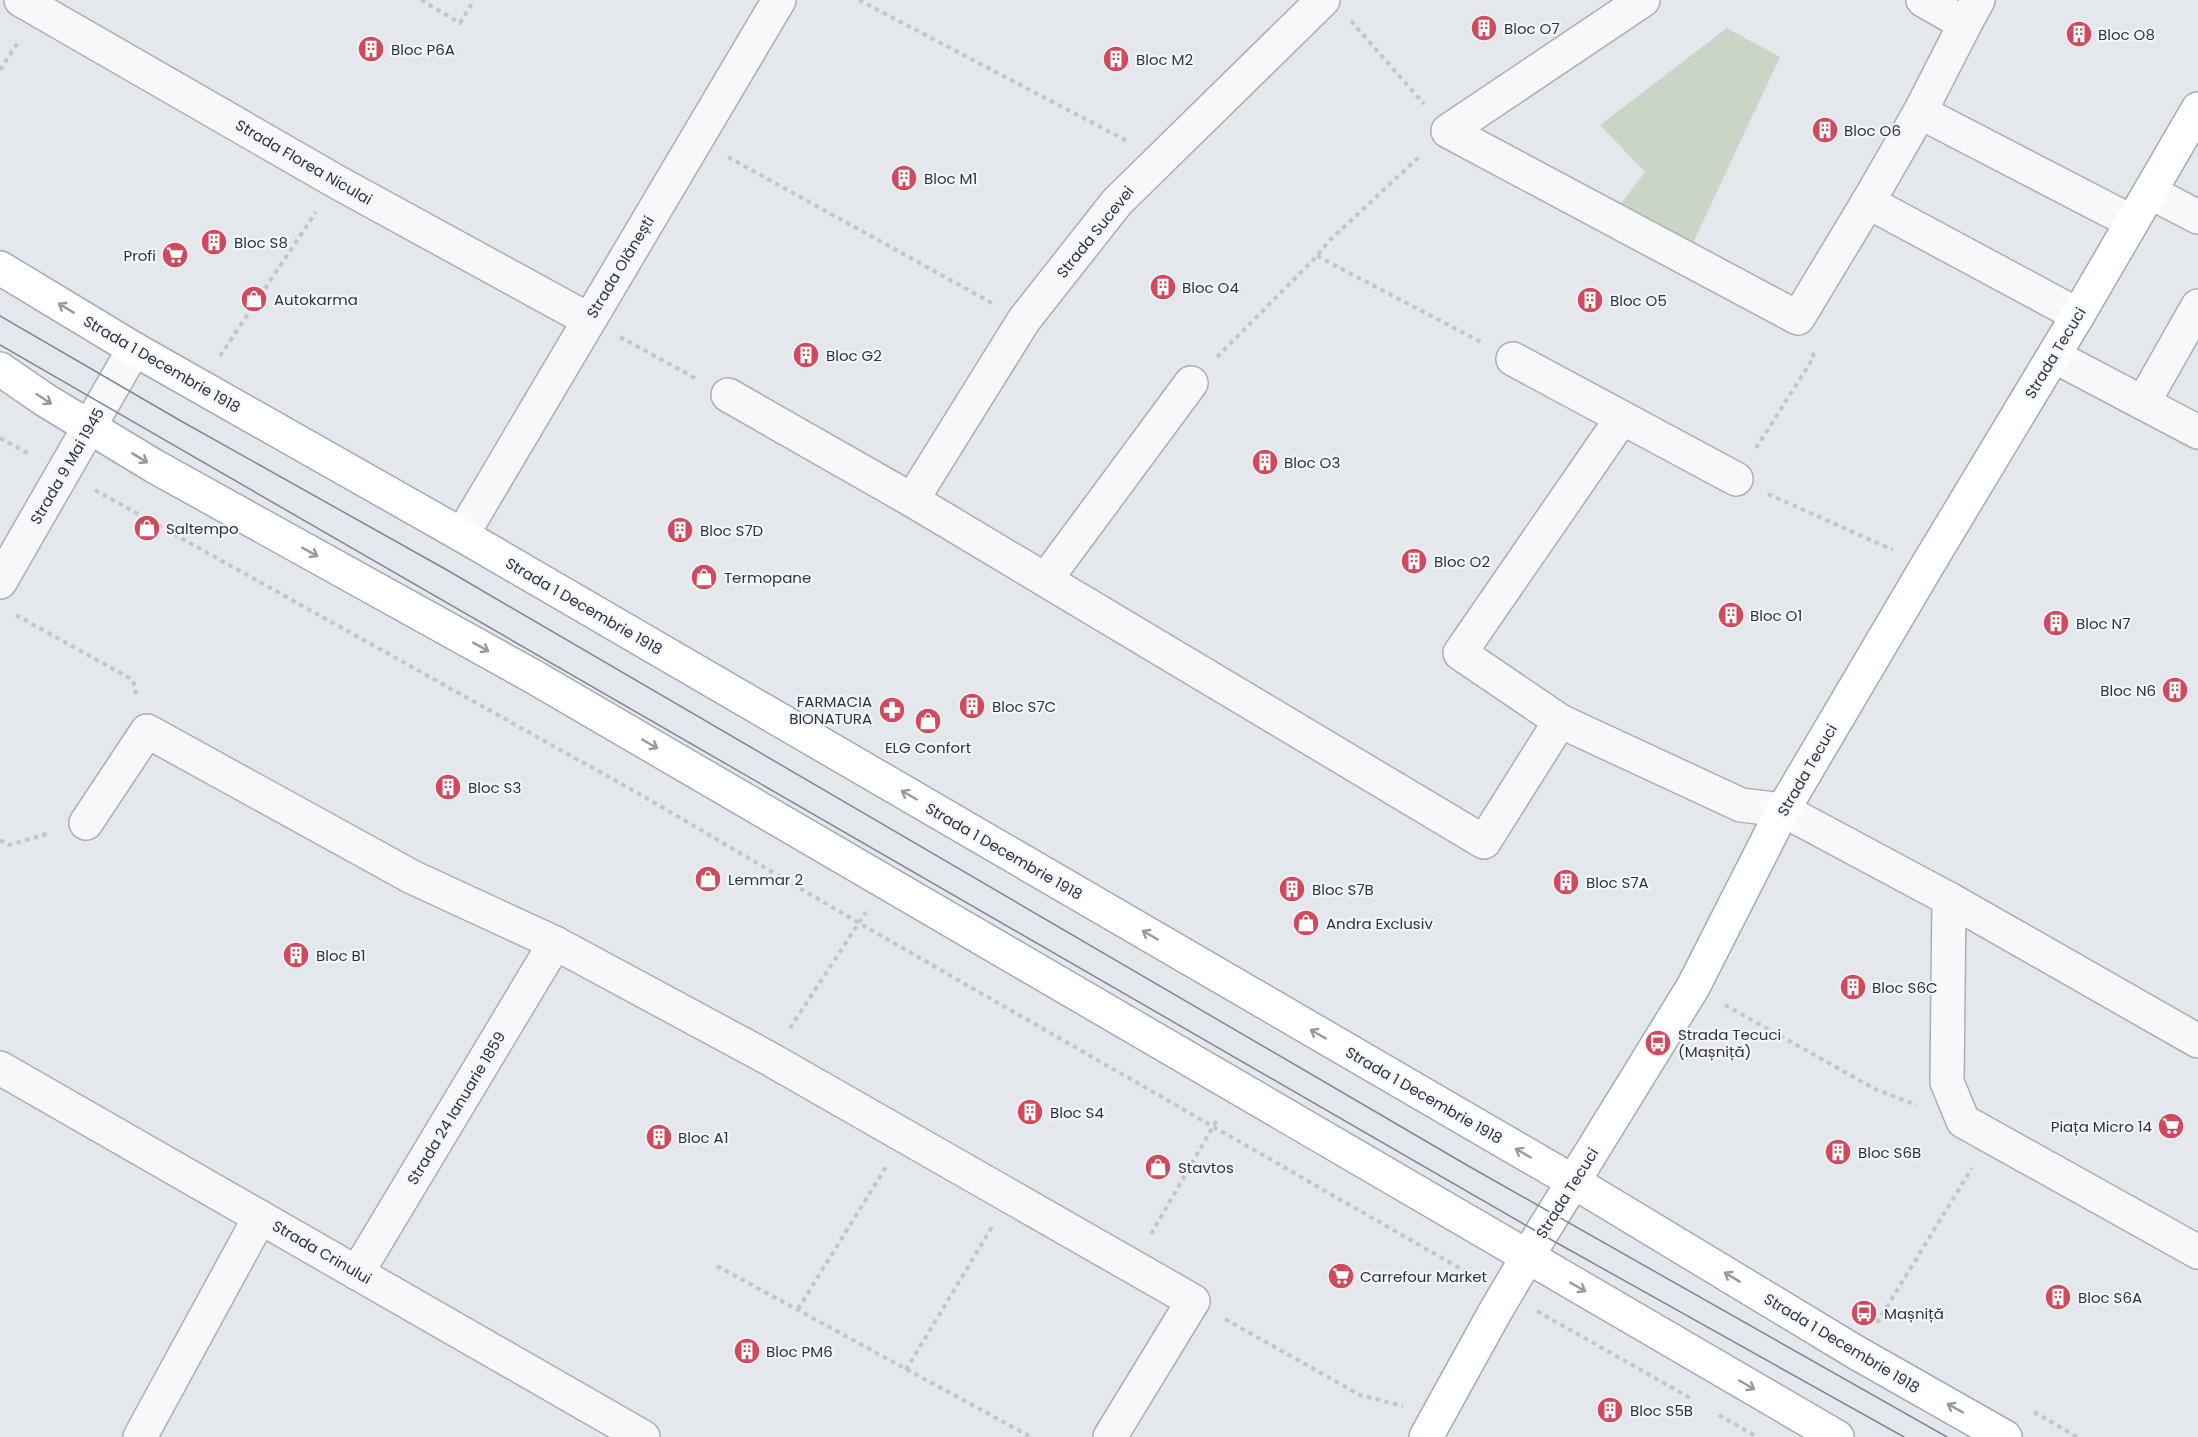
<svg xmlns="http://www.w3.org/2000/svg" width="2198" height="1437" font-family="Poppins,sans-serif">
  <rect width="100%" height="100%" fill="#e4e7ec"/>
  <!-- green -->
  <path fill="#c9d6c5" d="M 1727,28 L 1780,57 L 1690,249 L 1617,209 L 1645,172 L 1600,125 Z"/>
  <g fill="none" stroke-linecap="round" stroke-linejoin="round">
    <defs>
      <g id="minor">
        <path d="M 21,0 L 337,182 L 589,320"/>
        <path d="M 1643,0 L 1448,131 L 1798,318 L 1868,202 L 2078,315"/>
        <path d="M 1923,0 L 1965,24 L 1920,112 L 2132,222"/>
        <path d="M 1965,24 L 1978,0"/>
        <path d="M 2150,192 L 2198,217"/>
        <path d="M 1868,202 L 1920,112"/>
        <path d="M 2054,356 L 2198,432"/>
        <path d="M 1513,359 L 1736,479"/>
        <path d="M 728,395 L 912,500 L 1484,842 L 1560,721 L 1741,805 L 1783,810 L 1949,899 L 2198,1041"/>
        <path d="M 2143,403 L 2198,306"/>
        <path d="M 912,500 L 1024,320 L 1117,202 L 1323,0"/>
        <path d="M 462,535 L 779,0"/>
        <path d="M 1046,579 L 1191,383"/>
        <path d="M 0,582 L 134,349"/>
        <path d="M 1560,721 L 1460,653 L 1622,418"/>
        <path d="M 86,823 L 147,731 L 412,877 L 555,943 L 770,1059 L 1193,1301 L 1110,1437"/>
        <path d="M 1949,899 L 1947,1082 L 1963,1121 L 2198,1252"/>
        <path d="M 0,1068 L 643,1437"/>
        <path d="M 357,1273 L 555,943"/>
        <path d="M 140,1437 L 260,1217"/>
      </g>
      <g id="major">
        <path d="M 0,268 L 134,349 L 462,535 L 1574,1182 L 1857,1353 L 2005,1437"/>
        <path d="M 0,369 L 45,400 L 154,466 L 534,677 L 1837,1437"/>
        <path d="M 1426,1437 L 1495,1312 L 1541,1234 L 1693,987 L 1783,810 L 1927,566 L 2078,315 L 2198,109"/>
      </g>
    </defs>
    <!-- minor casing -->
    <use href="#minor" stroke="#a9aeb7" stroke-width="36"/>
    <!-- major casing -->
    <use href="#major" stroke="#a3abb8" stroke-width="36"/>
    <!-- path -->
    <g stroke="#c2c5cb" stroke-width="4" stroke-dasharray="4.5 4.5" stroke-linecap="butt">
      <path d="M 421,0 L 460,23 L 474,0"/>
      <path d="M 859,0 L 1127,141"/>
      <path d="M 1351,21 L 1424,104"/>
      <path d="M 0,70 L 19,41"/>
      <path d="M 728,157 L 992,303"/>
      <path d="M 1317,256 L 1481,342"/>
      <path d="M 620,337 L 695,378"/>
      <path d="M 220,356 L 316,212"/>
      <path d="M 1217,357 L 1317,256 L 1330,240 L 1420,156"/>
      <path d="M 0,438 L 31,455"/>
      <path d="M 1756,448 L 1814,357 L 1812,352"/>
      <path d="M 95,490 L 643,796 L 859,923 L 1475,1277"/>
      <path d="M 1768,494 L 1893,550"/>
      <path d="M 16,615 L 133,680 L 137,698"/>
      <path d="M 0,840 L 9,845 L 50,833"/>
      <path d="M 1725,1005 L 1877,1090 L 1917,1105"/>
      <path d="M 790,1028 L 866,912"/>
      <path d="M 1151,1234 L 1218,1118"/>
      <path d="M 717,1266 L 1031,1437"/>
      <path d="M 798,1309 L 886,1167"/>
      <path d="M 1537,1311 L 1692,1399"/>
      <path d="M 1225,1319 L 1360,1395 L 1403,1406"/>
      <path d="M 1877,1323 L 1972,1168"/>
      <path d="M 906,1370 L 992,1227"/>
      <path d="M 2034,1412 L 2077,1437"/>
      <path d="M 1719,1415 L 1757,1437"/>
    </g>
    <!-- minor -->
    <use href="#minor" stroke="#f7f8fa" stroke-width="33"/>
    <!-- major -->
    <use href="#major" stroke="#fff" stroke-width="33"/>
    <!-- tram -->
    <g stroke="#7d8696" stroke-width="1.5">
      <path d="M 0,316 L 181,421 L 447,570 L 1465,1164 L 1947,1437"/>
      <path d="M 0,345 L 1541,1234 L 1904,1437"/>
    </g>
  </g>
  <!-- one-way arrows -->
  <defs><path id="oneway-shaft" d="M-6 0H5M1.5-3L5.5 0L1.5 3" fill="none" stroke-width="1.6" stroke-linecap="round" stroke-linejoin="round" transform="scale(1.5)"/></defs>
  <g stroke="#959aa2">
    <use href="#oneway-shaft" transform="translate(66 308) rotate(-149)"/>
    <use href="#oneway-shaft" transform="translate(44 399) rotate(33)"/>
    <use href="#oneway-shaft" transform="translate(140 458) rotate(31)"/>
    <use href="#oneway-shaft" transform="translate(310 552) rotate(29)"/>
    <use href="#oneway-shaft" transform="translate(481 647) rotate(29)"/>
    <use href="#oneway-shaft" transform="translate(650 744) rotate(30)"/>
    <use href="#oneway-shaft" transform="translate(909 795) rotate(-150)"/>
    <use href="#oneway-shaft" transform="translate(1150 935) rotate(-150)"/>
    <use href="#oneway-shaft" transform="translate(1318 1034) rotate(-150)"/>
    <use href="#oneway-shaft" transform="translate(1523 1153) rotate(-150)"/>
    <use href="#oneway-shaft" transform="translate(1732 1277) rotate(-149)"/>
    <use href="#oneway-shaft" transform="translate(1578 1287) rotate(30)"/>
    <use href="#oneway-shaft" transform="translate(1747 1385) rotate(30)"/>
    <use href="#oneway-shaft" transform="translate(1955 1408) rotate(-151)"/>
  </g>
  <!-- icons -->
  <defs>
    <symbol id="building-disc" viewBox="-11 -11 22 22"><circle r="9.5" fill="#d1495b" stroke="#f4f6f9"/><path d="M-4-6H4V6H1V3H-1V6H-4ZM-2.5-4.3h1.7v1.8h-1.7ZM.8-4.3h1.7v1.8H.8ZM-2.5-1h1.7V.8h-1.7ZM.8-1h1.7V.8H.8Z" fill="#fff"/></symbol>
    <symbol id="supermarket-disc" viewBox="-11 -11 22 22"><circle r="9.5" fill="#d1495b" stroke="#f4f6f9"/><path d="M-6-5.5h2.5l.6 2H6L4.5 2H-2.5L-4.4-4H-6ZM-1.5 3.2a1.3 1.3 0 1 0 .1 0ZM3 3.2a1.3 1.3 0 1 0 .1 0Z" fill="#fff"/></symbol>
    <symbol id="shop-disc" viewBox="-11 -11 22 22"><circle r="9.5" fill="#d1495b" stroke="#f4f6f9"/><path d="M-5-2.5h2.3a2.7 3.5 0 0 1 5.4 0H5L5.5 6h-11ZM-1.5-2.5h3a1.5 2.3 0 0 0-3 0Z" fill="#fff"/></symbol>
    <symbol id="pharmacy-disc" viewBox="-11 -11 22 22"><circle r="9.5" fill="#d1495b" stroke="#f4f6f9"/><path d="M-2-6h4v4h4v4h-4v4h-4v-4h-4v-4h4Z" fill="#fff"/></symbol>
    <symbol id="bus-disc" viewBox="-11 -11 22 22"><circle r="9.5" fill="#d1495b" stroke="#f4f6f9"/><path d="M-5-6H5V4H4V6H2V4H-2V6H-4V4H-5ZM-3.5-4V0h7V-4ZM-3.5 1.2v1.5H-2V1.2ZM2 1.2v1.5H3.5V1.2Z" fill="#fff"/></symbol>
  </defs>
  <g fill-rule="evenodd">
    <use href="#building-disc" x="1469" y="13" width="30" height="30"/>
    <use href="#building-disc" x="2064" y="19" width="30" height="30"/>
    <use href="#building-disc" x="356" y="34" width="30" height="30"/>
    <use href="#building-disc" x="1101" y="44" width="30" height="30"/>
    <use href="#building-disc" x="1810" y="115" width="30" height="30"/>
    <use href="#building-disc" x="889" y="163" width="30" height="30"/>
    <use href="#building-disc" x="199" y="227" width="30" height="30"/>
    <use href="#supermarket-disc" x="160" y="240" width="30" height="30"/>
    <use href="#building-disc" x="1148" y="272" width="30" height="30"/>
    <use href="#shop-disc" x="239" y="284" width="30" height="30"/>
    <use href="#building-disc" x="1575" y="285" width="30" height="30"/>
    <use href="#building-disc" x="791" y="340" width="30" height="30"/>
    <use href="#building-disc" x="1250" y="447" width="30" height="30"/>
    <use href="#shop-disc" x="132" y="513" width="30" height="30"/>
    <use href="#building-disc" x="665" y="515" width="30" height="30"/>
    <use href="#building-disc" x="1399" y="546" width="30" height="30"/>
    <use href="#shop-disc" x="689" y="562" width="30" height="30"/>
    <use href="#building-disc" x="1716" y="600" width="30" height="30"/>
    <use href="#building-disc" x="2041" y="608" width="30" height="30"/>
    <use href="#building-disc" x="2160" y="675" width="30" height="30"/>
    <use href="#building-disc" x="957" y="691" width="30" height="30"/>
    <use href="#pharmacy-disc" x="877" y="695" width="30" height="30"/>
    <use href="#shop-disc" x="913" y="706" width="30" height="30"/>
    <use href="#building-disc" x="433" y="772" width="30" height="30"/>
    <use href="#shop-disc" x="693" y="864" width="30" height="30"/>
    <use href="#building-disc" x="1551" y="867" width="30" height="30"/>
    <use href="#building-disc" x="1277" y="874" width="30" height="30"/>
    <use href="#shop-disc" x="1291" y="908" width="30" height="30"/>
    <use href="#building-disc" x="281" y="940" width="30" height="30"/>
    <use href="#building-disc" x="1838" y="972" width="30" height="30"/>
    <use href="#bus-disc" x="1643" y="1028" width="30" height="30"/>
    <use href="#building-disc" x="1015" y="1097" width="30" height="30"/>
    <use href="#supermarket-disc" x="2156" y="1111" width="30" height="30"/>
    <use href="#building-disc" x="644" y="1122" width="30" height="30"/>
    <use href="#building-disc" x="1823" y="1137" width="30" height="30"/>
    <use href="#shop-disc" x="1143" y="1152" width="30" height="30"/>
    <use href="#supermarket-disc" x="1326" y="1261" width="30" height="30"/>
    <use href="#building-disc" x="2043" y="1282" width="30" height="30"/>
    <use href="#bus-disc" x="1849" y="1298" width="30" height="30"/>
    <use href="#building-disc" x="732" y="1336" width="30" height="30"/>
    <use href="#building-disc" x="1595" y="1395" width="30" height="30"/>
  </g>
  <g text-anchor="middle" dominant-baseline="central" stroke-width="4.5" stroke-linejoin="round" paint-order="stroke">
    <!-- poi labels -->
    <g font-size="15" fill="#2b3445" stroke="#f4f6f9" text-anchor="start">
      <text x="1504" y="28">Bloc O7</text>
      <text x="2098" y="34">Bloc O8</text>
      <text x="391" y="49">Bloc P6A</text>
      <text x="1136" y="59">Bloc M2</text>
      <text x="1844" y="130">Bloc O6</text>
      <text x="924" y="178">Bloc M1</text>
      <text x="234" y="242">Bloc S8</text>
      <text x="156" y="255" text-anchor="end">Profi</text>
      <text x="1182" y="287">Bloc O4</text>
      <text x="274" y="299">Autokarma</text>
      <text x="1610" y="300">Bloc O5</text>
      <text x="826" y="355">Bloc G2</text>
      <text x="1284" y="462">Bloc O3</text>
      <text x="166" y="528">Saltempo</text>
      <text x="700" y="530">Bloc S7D</text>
      <text x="1434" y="561">Bloc O2</text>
      <text x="724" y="577">Termopane</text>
      <text x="1750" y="615">Bloc O1</text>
      <text x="2076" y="623">Bloc N7</text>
      <text x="2156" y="690" text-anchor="end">Bloc N6</text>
      <text x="872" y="701" text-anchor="end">FARMACIA<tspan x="872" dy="17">BIONATURA</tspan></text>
      <text x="992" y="706">Bloc S7C</text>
      <text x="928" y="747" text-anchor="middle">ELG Confort</text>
      <text x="468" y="787">Bloc S3</text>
      <text x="728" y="879">Lemmar 2</text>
      <text x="1586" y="882">Bloc S7A</text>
      <text x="1312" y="889">Bloc S7B</text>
      <text x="1326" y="923">Andra Exclusiv</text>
      <text x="316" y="955">Bloc B1</text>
      <text x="1872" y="987">Bloc S6C</text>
      <text x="1678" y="1034">Strada Tecuci<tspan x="1678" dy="17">(Mașniță)</tspan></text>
      <text x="1050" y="1112">Bloc S4</text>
      <text x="2152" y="1126" text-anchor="end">Piața Micro 14</text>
      <text x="678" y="1137">Bloc A1</text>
      <text x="1858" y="1152">Bloc S6B</text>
      <text x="1178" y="1167">Stavtos</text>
      <text x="1360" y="1276">Carrefour Market</text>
      <text x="2078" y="1297">Bloc S6A</text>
      <text x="1884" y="1313">Mașniță</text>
      <text x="766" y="1351">Bloc PM6</text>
      <text x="1630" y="1410">Bloc S5B</text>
    </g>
    <!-- street labels -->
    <g font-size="15" fill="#2b3445" stroke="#f4f6f9">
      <text transform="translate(304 162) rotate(30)">Strada Florea Niculai</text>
      <text transform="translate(1095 232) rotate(-51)">Strada Sucevei</text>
      <text transform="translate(620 267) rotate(-59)">Strada Olănești</text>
      <text transform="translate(2055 353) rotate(-59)">Strada Tecuci</text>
      <text transform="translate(162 364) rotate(30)">Strada 1 Decembrie 1918</text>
      <text transform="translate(67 466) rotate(-60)">Strada 9 Mai 1945</text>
      <text transform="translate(584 606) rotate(30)">Strada 1 Decembrie 1918</text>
      <text transform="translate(1807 770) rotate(-60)">Strada Tecuci</text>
      <text transform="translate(1004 851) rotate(30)">Strada 1 Decembrie 1918</text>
      <text transform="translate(1424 1095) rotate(30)">Strada 1 Decembrie 1918</text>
      <text transform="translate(456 1108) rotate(-59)">Strada 24 Ianuarie 1859</text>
      <text transform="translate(1567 1193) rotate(-58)">Strada Tecuci</text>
      <text transform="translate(322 1252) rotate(30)">Strada Crinului</text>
      <text transform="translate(1842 1343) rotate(31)">Strada 1 Decembrie 1918</text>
    </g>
  </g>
</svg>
